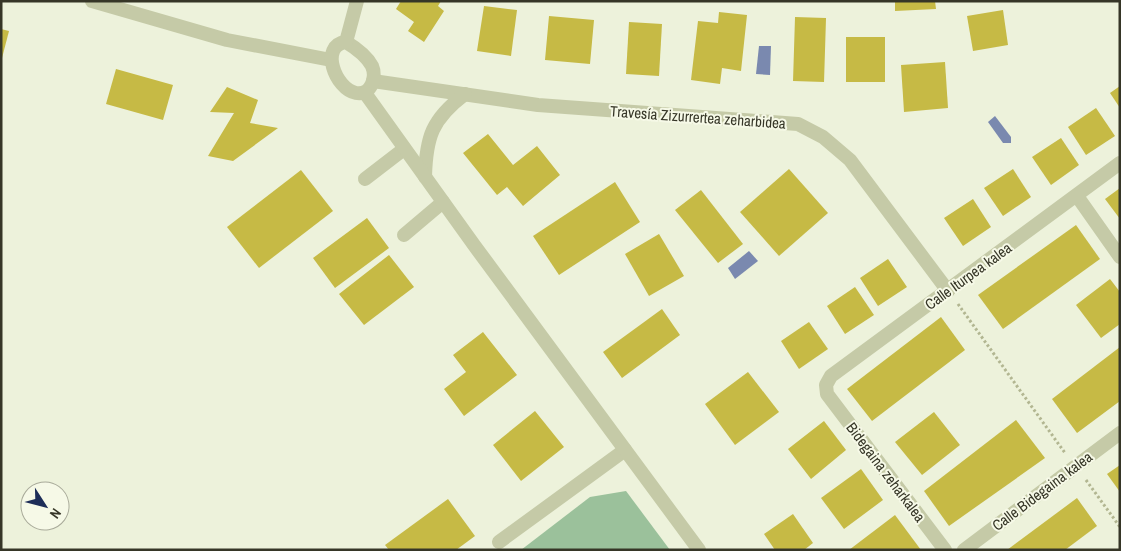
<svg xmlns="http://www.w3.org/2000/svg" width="1121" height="551" font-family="'Archivo Narrow',sans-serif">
  <rect width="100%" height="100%" fill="#edf2db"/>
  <!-- green -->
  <path fill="#9bc19b" d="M 626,491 L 670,550 L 521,550 L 590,497 Z"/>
  <!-- water -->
  <g fill="#7a89af">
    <path d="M 759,46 L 771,46 L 770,75 L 756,74 Z"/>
    <path d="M 995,116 L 1011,137 L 1011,143 L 1003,143 L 988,122 Z"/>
    <path d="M 749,251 L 758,261 L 735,279 L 728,268 Z"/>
  </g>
  <!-- building -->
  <g fill="#c6ba45">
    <path d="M 401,1 L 441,1 L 438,6 L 444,11 L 424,42 L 408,31 L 414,22 L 396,9 Z"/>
    <path d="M 895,1 L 935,1 L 936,9 L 895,11 Z"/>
    <path d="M 484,6 L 517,10 L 511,56 L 477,51 Z"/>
    <path d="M 1003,10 L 1008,45 L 973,51 L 967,16 Z"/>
    <path d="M 719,12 L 747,15 L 741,71 L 722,68 L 720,84 L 691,80 L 698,21 L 718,23 Z"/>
    <path d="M 549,16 L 594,20 L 590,64 L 545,60 Z"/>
    <path d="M 795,17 L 826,18 L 824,82 L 793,81 Z"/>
    <path d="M 629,22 L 662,24 L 659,76 L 626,74 Z"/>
    <path d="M 1,29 L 9,31 L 2,58 L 1,58 Z"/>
    <rect x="846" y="37" width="39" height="45"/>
    <path d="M 945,62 L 948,108 L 904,112 L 901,65 Z"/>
    <path d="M 116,69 L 173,85 L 163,120 L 106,104 Z"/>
    <path d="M 1120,86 L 1120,108 L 1110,93 Z"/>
    <path d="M 227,87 L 258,100 L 250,123 L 278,128 L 233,161 L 208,156 L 234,113 L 210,112 Z"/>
    <path d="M 1096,108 L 1115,136 L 1086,155 L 1068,127 Z"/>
    <path d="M 488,134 L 513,165 L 537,146 L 560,175 L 523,206 L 507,187 L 497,195 L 463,153 Z"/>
    <path d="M 1061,138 L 1079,165 L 1051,185 L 1032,157 Z"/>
    <path d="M 789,169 L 828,213 L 779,256 L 740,212 Z"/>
    <path d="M 1013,169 L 1031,197 L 1003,216 L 984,188 Z"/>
    <path d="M 301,170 L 333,211 L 259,268 L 227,227 Z"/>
    <path d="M 615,182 L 640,222 L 559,275 L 533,236 Z"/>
    <path d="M 1120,188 L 1120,219 L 1105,199 Z"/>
    <path d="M 701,190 L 743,244 L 718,263 L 675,210 Z"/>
    <path d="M 973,199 L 991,227 L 963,246 L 944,218 Z"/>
    <path d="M 367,218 L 389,248 L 335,288 L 313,258 Z"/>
    <path d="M 1076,225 L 1100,259 L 1003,329 L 978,295 Z"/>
    <path d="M 659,234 L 684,276 L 649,296 L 625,254 Z"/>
    <path d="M 389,255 L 414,287 L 364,325 L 339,294 Z"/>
    <path d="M 888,259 L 907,287 L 878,306 L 860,278 Z"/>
    <path d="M 1110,279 L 1120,292 L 1120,324 L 1101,338 L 1076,305 Z"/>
    <path d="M 855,287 L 874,315 L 845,334 L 827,306 Z"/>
    <path d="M 662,309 L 680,335 L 622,378 L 603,352 Z"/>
    <path d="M 941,317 L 965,350 L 872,421 L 847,389 Z"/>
    <path d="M 809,322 L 828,349 L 799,369 L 781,341 Z"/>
    <path d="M 483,332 L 517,375 L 464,416 L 444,389 L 466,372 L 453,355 Z"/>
    <path d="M 1120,347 L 1120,401 L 1077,433 L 1052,399 Z"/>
    <path d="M 748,372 L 779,412 L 735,445 L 705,404 Z"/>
    <path d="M 535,411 L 564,447 L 521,481 L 493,445 Z"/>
    <path d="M 934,412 L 960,445 L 922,475 L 895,442 Z"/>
    <path d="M 1016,420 L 1045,458 L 949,526 L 924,491 Z"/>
    <path d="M 824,421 L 846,450 L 811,479 L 788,449 Z"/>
    <path d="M 1120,465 L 1120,492 L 1107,474 Z"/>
    <path d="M 861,469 L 883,500 L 844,529 L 821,498 Z"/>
    <path d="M 1077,498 L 1097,526 L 1065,550 L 1007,550 Z"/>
    <path d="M 448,499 L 475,536 L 456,550 L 389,550 L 385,545 Z"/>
    <path d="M 793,514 L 813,543 L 804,550 L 775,550 L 764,534 Z"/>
    <path d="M 895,515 L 921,550 L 849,550 Z"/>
  </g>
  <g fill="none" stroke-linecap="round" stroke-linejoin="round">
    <!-- path -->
    <g stroke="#b2b691" stroke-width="3" stroke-dasharray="2.5 2.5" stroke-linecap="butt">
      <path d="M 958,304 L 1065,453"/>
      <path d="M 1086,480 L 1120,527"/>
    </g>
    <!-- minor -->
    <g stroke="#c5caa7" stroke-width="14">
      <path d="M 92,1 L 227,40 L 331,60"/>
      <path d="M 373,81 L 538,105 L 798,124 L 823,137 L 850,160 L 948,291"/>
      <path d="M 425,177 C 426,137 432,119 465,94"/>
      <path d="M 365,179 L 404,149"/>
      <path d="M 1077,196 L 1120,257"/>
      <path d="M 404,235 L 443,202"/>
      <path d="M 499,542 L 625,450"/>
      <path d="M 945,550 L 827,394 L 826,385 L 831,376 L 1120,163"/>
      <path d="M 964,550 L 1120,433"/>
    </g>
    <!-- tertiary -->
    <g stroke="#c5caa7" stroke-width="14">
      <path d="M 346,42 C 356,48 366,55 372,66 C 377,77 371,96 356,93 C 335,89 319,45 346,42 Z"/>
      <path d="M 346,42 L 357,1"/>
      <path d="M 365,93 L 474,245 L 699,550"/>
    </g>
  </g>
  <g text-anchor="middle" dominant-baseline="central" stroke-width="4" stroke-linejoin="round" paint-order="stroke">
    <!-- street labels -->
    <g font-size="15" fill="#363627" stroke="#f6f9e7">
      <text transform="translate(698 117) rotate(4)">Travesía Zizurrertea zeharbidea</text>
      <text transform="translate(968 276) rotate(-36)">Calle Iturpea kalea</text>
      <text transform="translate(886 472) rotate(53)">Bidegaina zeharkalea</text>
      <text transform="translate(1042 491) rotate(-37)">Calle Bidegaina kalea</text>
    </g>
  </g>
  <!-- border -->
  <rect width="1121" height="551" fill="none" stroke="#363627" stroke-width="5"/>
  <!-- north arrow -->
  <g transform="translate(45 506) rotate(126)"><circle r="24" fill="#f6f9e7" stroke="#a9ab9a"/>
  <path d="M0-4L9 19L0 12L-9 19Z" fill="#1d2d58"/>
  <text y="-8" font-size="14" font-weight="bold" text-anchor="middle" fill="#363627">N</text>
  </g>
</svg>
